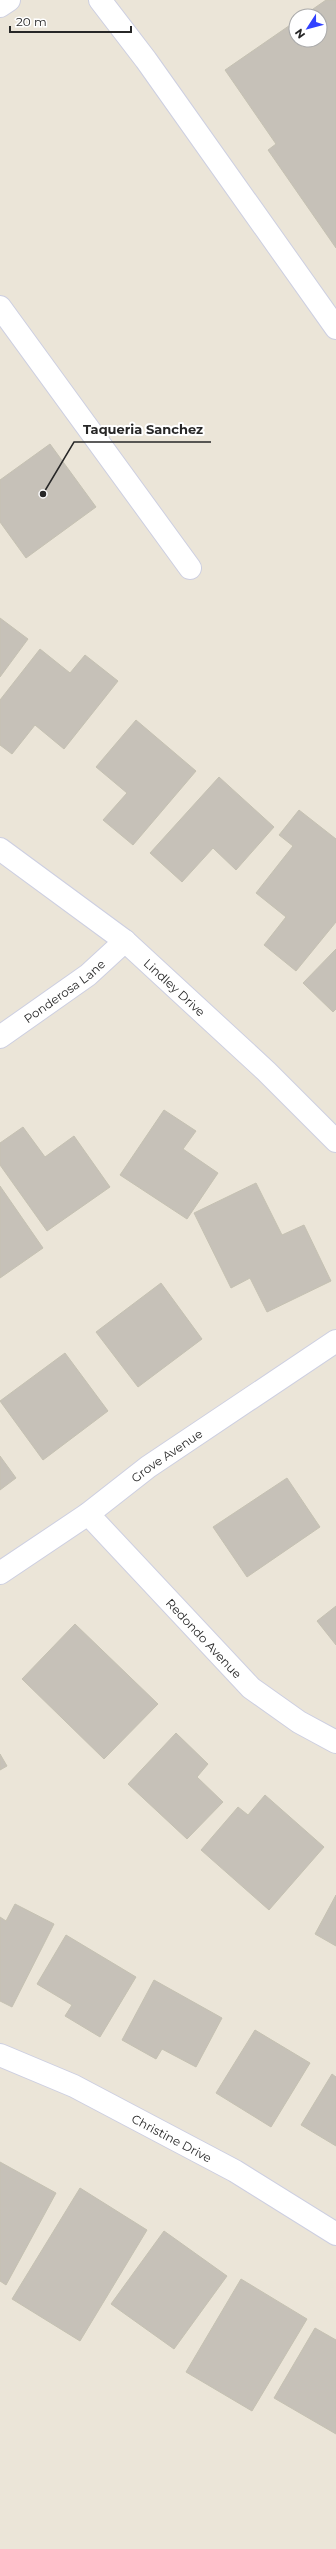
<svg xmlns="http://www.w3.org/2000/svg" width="336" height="2549" font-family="Montserrat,sans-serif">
  <rect width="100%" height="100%" fill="#ebe5d8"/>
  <!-- building -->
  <g fill="#c6c1b8" stroke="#c5c1b2">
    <path d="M 326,0 L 336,0 L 336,248 L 268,150 L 276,144 L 225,70 L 296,21 L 296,40 L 320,40 L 320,16 L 303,16 Z"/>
    <path d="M 50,444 L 96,507 L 26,558 L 0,522 L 0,480 Z"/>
    <path d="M 0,618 L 28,639 L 0,677 Z"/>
    <path d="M 40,649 L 70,673 L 85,655 L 118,681 L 64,749 L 35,725 L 12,754 L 0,745 L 0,700 Z"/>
    <path d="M 136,720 L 196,771 L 133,845 L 103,820 L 127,793 L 96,767 Z"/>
    <path d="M 219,777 L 274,827 L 236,870 L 213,848 L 182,882 L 150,853 Z"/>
    <path d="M 299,810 L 336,839 L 336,922 L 296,971 L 264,945 L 286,917 L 256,893 L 293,846 L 279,835 Z"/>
    <path d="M 336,949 L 336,1009 L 333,1012 L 303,983 Z"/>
    <path d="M 164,1110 L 196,1131 L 183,1149 L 218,1173 L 187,1219 L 120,1175 Z"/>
    <path d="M 23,1127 L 45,1157 L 74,1136 L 110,1187 L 47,1231 L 0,1165 L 0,1143 Z"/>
    <path d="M 256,1183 L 282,1235 L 304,1225 L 331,1281 L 267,1312 L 250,1278 L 231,1288 L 194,1213 Z"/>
    <path d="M 0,1186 L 43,1248 L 0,1278 Z"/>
    <path d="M 161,1283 L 202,1339 L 138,1387 L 96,1332 Z"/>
    <path d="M 65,1353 L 108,1411 L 43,1460 L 0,1401 Z"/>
    <path d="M 0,1456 L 16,1478 L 0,1490 Z"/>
    <path d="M 287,1478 L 320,1527 L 247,1577 L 213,1527 Z"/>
    <path d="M 336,1606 L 336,1645 L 317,1621 Z"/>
    <path d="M 75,1624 L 158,1704 L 104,1759 L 22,1679 Z"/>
    <path d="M 176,1733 L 208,1764 L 197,1777 L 223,1802 L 187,1839 L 128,1784 Z"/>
    <path d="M 0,1754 L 7,1766 L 0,1770 Z"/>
    <path d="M 265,1795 L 324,1847 L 269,1910 L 201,1850 L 238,1807 L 248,1815 Z"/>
    <path d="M 336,1895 L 336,1946 L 315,1934 Z"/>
    <path d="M 15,1904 L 54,1924 L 12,2007 L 0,2001 L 0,1917 L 6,1921 Z"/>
    <path d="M 66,1935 L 136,1977 L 100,2037 L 65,2016 L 72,2005 L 37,1984 Z"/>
    <path d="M 154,1980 L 222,2018 L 196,2067 L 162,2049 L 156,2059 L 122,2040 Z"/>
    <path d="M 255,2030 L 310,2063 L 271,2127 L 216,2093 Z"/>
    <path d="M 332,2074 L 336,2077 L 336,2146 L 301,2125 Z"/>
    <path d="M 0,2162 L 56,2193 L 6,2285 L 0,2281 Z"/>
    <path d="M 80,2188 L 147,2230 L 80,2341 L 12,2299 Z"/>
    <path d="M 164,2231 L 227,2276 L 174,2349 L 111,2304 Z"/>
    <path d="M 241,2279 L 307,2319 L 252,2411 L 186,2372 Z"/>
    <path d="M 315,2328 L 336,2340 L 336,2434 L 274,2398 Z"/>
  </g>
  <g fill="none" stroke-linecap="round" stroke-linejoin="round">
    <defs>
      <g id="service">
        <path d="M 100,0 L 146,60 L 336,328"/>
        <path d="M 0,307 L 190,568"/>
      </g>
      <g id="minor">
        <path id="s1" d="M 0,849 L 125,941 L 266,1071 L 336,1141"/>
        <path id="s2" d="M 0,1037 L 88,975 L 125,941"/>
        <path id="s3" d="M 88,1514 L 251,1688 L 299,1722 L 336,1742"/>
        <path id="s4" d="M 0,1573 L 88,1514 L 148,1467 L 336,1341"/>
        <path id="s5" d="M 0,2055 L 74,2086 L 235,2171 L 336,2234"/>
      </g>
      <path id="secondary" d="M 0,6 L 9,0"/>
    </defs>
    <!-- service casing -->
    <use href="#service" stroke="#cdcfe1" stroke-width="24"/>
    <!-- minor casing -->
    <use href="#minor" stroke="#cdcfe1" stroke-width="24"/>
    <!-- secondary casing -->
    <use href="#secondary" stroke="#cdcfe1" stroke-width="24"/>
    <!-- service -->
    <use href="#service" stroke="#fff" stroke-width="22"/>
    <!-- minor -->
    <use href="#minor" stroke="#fff" stroke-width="22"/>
    <!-- secondary -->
    <use href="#secondary" stroke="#fff" stroke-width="22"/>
  </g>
  <g text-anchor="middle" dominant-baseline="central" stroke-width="4" stroke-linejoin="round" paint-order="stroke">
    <!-- street labels -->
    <g font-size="12" fill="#272727" stroke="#fff">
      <text stroke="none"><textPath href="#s1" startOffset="223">Lindley Drive</textPath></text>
      <text stroke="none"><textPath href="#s2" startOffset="79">Ponderosa Lane</textPath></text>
      <text stroke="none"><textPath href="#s4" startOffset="204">Grove Avenue</textPath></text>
      <text stroke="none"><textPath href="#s3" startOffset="170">Redondo Avenue</textPath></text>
      <text stroke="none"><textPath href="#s5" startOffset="191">Christine Drive</textPath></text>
    </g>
  </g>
  <!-- callouts -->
  <path fill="none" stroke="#272727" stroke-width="1.5" d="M43 494L74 442H211"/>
  <circle fill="#272727" stroke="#fff" stroke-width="1.5" cx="43" cy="494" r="4"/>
  <g font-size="13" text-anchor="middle" font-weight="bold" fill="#272727" stroke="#fff" stroke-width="4" stroke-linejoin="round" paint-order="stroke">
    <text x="143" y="434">Taqueria Sanchez</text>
  </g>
  <!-- north arrow -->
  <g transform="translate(308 28) rotate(234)"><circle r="19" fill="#ffffff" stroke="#a9a9a9"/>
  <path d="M0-3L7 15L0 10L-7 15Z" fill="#3141ff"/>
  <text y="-6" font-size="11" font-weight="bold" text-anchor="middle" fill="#272727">N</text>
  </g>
  <!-- scale -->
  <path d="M10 26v6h121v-6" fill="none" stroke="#272727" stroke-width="2"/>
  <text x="16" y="26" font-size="12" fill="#272727" stroke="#ffffff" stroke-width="3" paint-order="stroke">20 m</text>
</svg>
